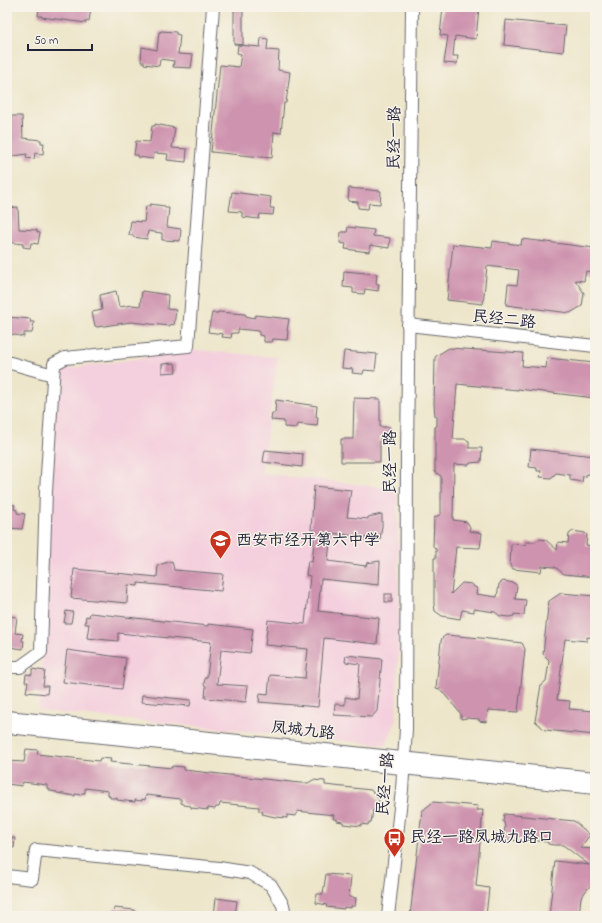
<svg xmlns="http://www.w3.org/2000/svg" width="602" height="923" font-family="'Indie Flower','LXGW WenKai TC',sans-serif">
  <rect width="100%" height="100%" fill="#f7f3e8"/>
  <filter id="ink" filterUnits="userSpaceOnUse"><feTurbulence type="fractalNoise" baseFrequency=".025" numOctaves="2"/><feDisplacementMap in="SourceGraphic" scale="8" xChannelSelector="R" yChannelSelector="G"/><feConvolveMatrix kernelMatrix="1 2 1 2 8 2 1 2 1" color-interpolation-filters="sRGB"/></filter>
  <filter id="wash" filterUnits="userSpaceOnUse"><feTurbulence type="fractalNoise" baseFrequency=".012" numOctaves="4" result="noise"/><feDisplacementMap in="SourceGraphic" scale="16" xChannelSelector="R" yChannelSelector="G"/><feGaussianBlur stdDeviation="0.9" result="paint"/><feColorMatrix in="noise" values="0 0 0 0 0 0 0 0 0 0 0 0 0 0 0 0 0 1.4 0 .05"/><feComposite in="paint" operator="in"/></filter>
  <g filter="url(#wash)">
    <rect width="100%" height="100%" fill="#ede6ca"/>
    <!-- built -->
    <path fill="#f4cfdd" d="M 197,350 L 278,357 L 261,473 L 397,489 L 399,632 L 396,722 L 386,745 L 39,711 L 53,371 Z"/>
    <g id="blocks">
      <!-- building -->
      <g fill="#ce93ae">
        <path d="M 39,7 L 75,7 L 91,9 L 89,21 L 86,21 L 86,23 L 41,17 L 42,16 L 38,16 Z"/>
        <path d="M 234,7 L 243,7 L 243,45 L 234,44 Z"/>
        <path d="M 443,7 L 479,7 L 476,39 L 455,36 L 453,56 L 458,56 L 457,64 L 444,63 L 448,36 L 440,35 Z"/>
        <path d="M 506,20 L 566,26 L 563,52 L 504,45 Z"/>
        <path d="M 161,31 L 176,32 L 176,34 L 180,35 L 178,54 L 193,55 L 191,68 L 173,67 L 174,61 L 160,59 L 159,66 L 144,64 L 144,62 L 141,62 L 142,47 L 157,50 L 159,32 L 161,32 Z"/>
        <path d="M 261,38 L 268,39 L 267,50 L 279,51 L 278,70 L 290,72 L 286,103 L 284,103 L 281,133 L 274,132 L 272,158 L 211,152 L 220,65 L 239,67 L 241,54 L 237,53 L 238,45 L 260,47 Z"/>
        <path d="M 7,116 L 22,116 L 23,138 L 41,140 L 41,143 L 44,143 L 43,154 L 35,153 L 34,159 L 26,158 L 27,154 L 7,157 Z"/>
        <path d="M 155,124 L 175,128 L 172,148 L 187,149 L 186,162 L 167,160 L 168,154 L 154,153 L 153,159 L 138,157 L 138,155 L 134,155 L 136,141 L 150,142 L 152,126 L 155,126 Z"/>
        <path d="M 349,188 L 381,191 L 380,204 L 369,203 L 368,209 L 358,208 L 358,202 L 348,201 Z"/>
        <path d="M 232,192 L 271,197 L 270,208 L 274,208 L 273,215 L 260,214 L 259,219 L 242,217 L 242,212 L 229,211 Z"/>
        <path d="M 150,204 L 165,206 L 165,208 L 169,208 L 167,227 L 181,229 L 180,241 L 162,240 L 162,233 L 154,232 L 148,231 L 147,239 L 133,237 L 133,235 L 129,235 L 131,221 L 144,222 L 146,206 L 150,206 Z"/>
        <path d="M 18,207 L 19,229 L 37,230 L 37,232 L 40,233 L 38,244 L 31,243 L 30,248 L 23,247 L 23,244 L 7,242 L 7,208 Z"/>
        <path d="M 348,227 L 374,230 L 373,236 L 390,238 L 389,248 L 370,245 L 369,252 L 345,249 L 346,244 L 340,243 L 341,232 L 347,232 Z"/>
        <path d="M 522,239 L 595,248 L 595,273 L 586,271 L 584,281 L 575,280 L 584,293 L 582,306 L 570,313 L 506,305 L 508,284 L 517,285 L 519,270 L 487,266 L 483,304 L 447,300 L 453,244 L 492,248 L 493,241 L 521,245 Z"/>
        <path d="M 344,271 L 377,274 L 376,284 L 379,284 L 378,291 L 365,289 L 364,294 L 353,293 L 353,288 L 343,287 Z"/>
        <path d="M 116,291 L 119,307 L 132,305 L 140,306 L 142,291 L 168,295 L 167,309 L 176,310 L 174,325 L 170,324 L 170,326 L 131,322 L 97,327 L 95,326 L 92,312 L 102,310 L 100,295 Z"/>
        <path d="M 218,312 L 245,314 L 246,316 L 254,318 L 256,315 L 289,319 L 287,331 L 288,331 L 287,340 L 273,339 L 272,342 L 264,342 L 264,336 L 259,335 L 259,331 L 238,329 L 238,333 L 232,333 L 231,338 L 222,337 L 223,334 L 208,332 L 212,313 L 218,313 Z"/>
        <path d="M 7,317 L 31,319 L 30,322 L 34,322 L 32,333 L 24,333 L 24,337 L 11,334 L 11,332 L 9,331 L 9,328 L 7,328 Z"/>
        <path d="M 449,348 L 523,353 L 522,366 L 546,368 L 547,358 L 595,363 L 595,398 L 518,389 L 518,390 L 457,384 L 453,439 L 465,439 L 469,441 L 469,448 L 482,448 L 481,462 L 470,463 L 469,465 L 454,464 L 453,520 L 467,522 L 470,527 L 469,531 L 482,533 L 480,548 L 456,547 L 451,594 L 462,583 L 472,584 L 474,587 L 477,588 L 476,594 L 497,597 L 499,584 L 503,581 L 514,583 L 517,586 L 515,599 L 526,600 L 524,615 L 514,614 L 514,616 L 509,617 L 500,616 L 495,612 L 474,609 L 474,612 L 462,610 L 460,619 L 442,616 L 435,611 L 434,604 L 434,558 L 436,558 L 436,549 L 433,546 L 434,518 L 441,514 L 441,476 L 435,472 L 435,427 L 437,426 L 437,417 L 435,416 L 434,404 L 435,358 L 436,356 Z"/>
        <path d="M 344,351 L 377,354 L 375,371 L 364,370 L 363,374 L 352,373 L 353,369 L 342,368 Z"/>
        <path d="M 175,363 L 176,372 L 162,373 L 162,364 Z"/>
        <path d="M 354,398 L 380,399 L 380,427 L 390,427 L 390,438 L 380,437 L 380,462 L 341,462 L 341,439 L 353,439 Z"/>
        <path d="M 276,400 L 317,406 L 316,417 L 318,417 L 317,426 L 297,424 L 296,428 L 284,427 L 284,421 L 271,420 L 272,413 L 275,413 Z"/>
        <path d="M 531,449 L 595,456 L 595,475 L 586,474 L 586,477 L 583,476 L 582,482 L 570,480 L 570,475 L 556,473 L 551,478 L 540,477 L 541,471 L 537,471 L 537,468 L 529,467 Z"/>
        <path d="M 265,450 L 303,454 L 302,467 L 263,462 Z"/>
        <path d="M 314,486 L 351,490 L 347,517 L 368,519 L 368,517 L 382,514 L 382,526 L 380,539 L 331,533 L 328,561 L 366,566 L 367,563 L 380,561 L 379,585 L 321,579 L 318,611 L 379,618 L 377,644 L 324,638 L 318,707 L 259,702 L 260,693 L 268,694 L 270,675 L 305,678 L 308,649 L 265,645 L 268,620 L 305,624 L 310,576 L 306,575 L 308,561 L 312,562 L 315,530 L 311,530 Z"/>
        <path d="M 7,504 L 15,505 L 14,509 L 17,510 L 17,513 L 25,514 L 22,529 L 7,528 Z"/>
        <path d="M 573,531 L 585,533 L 587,535 L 586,545 L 595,546 L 595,577 L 564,574 L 555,567 L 542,566 L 541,572 L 513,569 L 510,565 L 511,544 L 526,545 L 526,542 L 535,542 L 540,539 L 546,540 L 557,550 L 558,542 L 568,543 L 569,534 Z"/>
        <path d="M 172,561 L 174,570 L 223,574 L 221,591 L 138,583 L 138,586 L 128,585 L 127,603 L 71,598 L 74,569 L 157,577 L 158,565 Z"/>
        <path d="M 561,593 L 595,596 L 595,638 L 587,637 L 587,641 L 565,639 L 557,700 L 570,701 L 569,709 L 595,711 L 595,735 L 545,730 L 535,721 L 541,685 L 546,681 L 548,669 L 549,660 L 543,654 L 548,607 L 549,601 Z"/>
        <rect x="385" y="594" width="7" height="8"/>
        <path d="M 66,611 L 73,612 L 71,623 L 64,623 Z"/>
        <path d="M 90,613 L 208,626 L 208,624 L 253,629 L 250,653 L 221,650 L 217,684 L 248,686 L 246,702 L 205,698 L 206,686 L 204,685 L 205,677 L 207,677 L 211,642 L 118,633 L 118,641 L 87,638 L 89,624 L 85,624 L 86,616 L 89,617 Z"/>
        <path d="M 7,616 L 17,617 L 15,633 L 23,634 L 22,641 L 24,641 L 23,649 L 9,647 L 9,646 L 7,646 Z"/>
        <path d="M 446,635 L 481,638 L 522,643 L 525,649 L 518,712 L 488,710 L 486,722 L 479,721 L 479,719 L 467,718 L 461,719 L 461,714 L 440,689 L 436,688 L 441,641 L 442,638 Z"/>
        <path d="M 67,650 L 126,658 L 122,689 L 63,682 Z"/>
        <path d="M 346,655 L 382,659 L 377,711 L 372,717 L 334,715 L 335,704 L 345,705 L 345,697 L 357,699 L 360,664 L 345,662 Z"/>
        <path d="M 32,669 L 45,671 L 43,686 L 48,686 L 47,694 L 26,692 L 28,682 L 25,682 L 26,674 L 32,675 Z"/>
        <path d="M 142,695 L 191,700 L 190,706 L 141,702 Z"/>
        <path d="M 26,749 L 38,750 L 37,754 L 99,761 L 100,758 L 111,759 L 110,762 L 172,768 L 172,766 L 184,767 L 184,770 L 300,783 L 308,783 L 313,780 L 325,781 L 325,785 L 371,790 L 379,800 L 377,810 L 373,810 L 371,823 L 368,823 L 368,825 L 361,824 L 361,826 L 343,824 L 343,822 L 337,821 L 337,819 L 333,819 L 334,815 L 297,811 L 296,816 L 287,815 L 287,818 L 275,817 L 262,814 L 263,812 L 259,811 L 259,807 L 220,803 L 219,807 L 216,807 L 215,809 L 208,808 L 208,810 L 191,808 L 191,806 L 184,805 L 184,804 L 181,803 L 181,799 L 146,795 L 145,800 L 142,799 L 142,801 L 135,800 L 135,802 L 117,800 L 117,798 L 110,798 L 110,796 L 108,795 L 108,791 L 85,788 L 85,793 L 82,793 L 81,795 L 75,794 L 75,796 L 57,793 L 57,792 L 50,791 L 50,789 L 47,789 L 47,785 L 23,782 L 22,786 L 7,784 L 7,761 L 24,762 Z"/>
        <path d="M 433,802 L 478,806 L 477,810 L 483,810 L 476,886 L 489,888 L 486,916 L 410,916 L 422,811 Z"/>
        <path d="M 504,814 L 574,821 L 590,835 L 580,848 L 595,849 L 595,880 L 581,897 L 579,916 L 549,916 L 555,861 L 589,865 L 563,845 L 554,845 L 548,844 L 548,842 L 529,840 L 517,840 L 517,841 L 503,838 L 505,827 L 504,822 L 503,822 Z"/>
        <path d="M 7,838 L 15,838 L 14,848 L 7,847 Z"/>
        <path d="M 326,874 L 351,876 L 349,897 L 356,898 L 355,906 L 351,906 L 351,908 L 344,907 L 344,909 L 326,907 L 327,905 L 316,903 L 317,894 L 323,894 Z"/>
        <path d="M 216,898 L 237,901 L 235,916 L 214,916 Z"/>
        <path d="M 114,908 L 135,910 L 134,916 L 113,916 Z"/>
      </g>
    </g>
  </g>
  <g filter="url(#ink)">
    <use href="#blocks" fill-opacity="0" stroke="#69676d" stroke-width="1"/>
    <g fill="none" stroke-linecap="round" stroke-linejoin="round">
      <defs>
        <g id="minor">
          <path d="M 408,325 L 595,346"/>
          <path d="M 7,362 L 53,375"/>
          <path d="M 7,667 L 20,667 L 41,652 L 46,491 L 54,364 L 65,358 L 188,346 L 213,7"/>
          <path d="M 7,717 L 595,778"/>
          <path d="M 7,727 L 595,788"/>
          <path d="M 7,876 L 32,879 L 36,850 L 219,868 L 250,873 L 271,885 L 283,905 L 285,916"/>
          <path d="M 388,916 L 402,790 L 406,729 L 407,458 L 412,7"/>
        </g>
      </defs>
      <!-- minor casing -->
      <use href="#minor" stroke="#69676d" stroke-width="14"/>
      <!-- minor -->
      <use href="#minor" stroke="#fff" stroke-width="12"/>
    </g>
  </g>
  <!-- icons -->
  <defs>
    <symbol id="school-pin" viewBox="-11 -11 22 30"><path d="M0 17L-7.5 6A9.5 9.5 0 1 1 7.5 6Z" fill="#c8321e" stroke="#f7f3e8"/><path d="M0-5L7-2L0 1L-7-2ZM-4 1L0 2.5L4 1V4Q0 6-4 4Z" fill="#fff"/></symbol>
    <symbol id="bus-pin" viewBox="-11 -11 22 30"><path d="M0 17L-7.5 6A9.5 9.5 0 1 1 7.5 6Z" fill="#c8321e" stroke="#f7f3e8"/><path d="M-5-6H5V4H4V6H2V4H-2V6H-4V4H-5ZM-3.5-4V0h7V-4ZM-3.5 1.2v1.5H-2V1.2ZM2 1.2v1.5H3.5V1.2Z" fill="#fff"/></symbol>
  </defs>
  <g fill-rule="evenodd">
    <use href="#school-pin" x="208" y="528" width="25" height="34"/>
    <use href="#bus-pin" x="382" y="826" width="25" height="34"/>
  </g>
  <g text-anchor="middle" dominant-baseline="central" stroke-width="3" stroke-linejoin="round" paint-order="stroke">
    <!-- street labels -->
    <g font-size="16" fill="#22223b" stroke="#f7f3e8">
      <text transform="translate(395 138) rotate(-89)">民经一路</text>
      <text transform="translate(504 320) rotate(6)">民经二路</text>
      <text transform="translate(391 462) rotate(-90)">民经一路</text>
      <text transform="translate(303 731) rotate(6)">凤城九路</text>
      <text transform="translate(386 784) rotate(-85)">民经一路</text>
    </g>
    <!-- poi labels -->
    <g font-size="16" fill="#22223b" stroke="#f7f3e8" text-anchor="start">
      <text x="236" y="541">西安市经开第六中学</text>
      <text x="410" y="838">民经一路凤城九路口</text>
    </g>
  </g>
  <!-- margin -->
  <rect width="602" height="923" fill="none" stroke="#f7f3e8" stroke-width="24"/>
  <!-- scale -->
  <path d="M28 44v6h64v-6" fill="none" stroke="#22223b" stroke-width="2"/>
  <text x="34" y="44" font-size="12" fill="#22223b" stroke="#f7f3e8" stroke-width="3" paint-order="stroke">50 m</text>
</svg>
